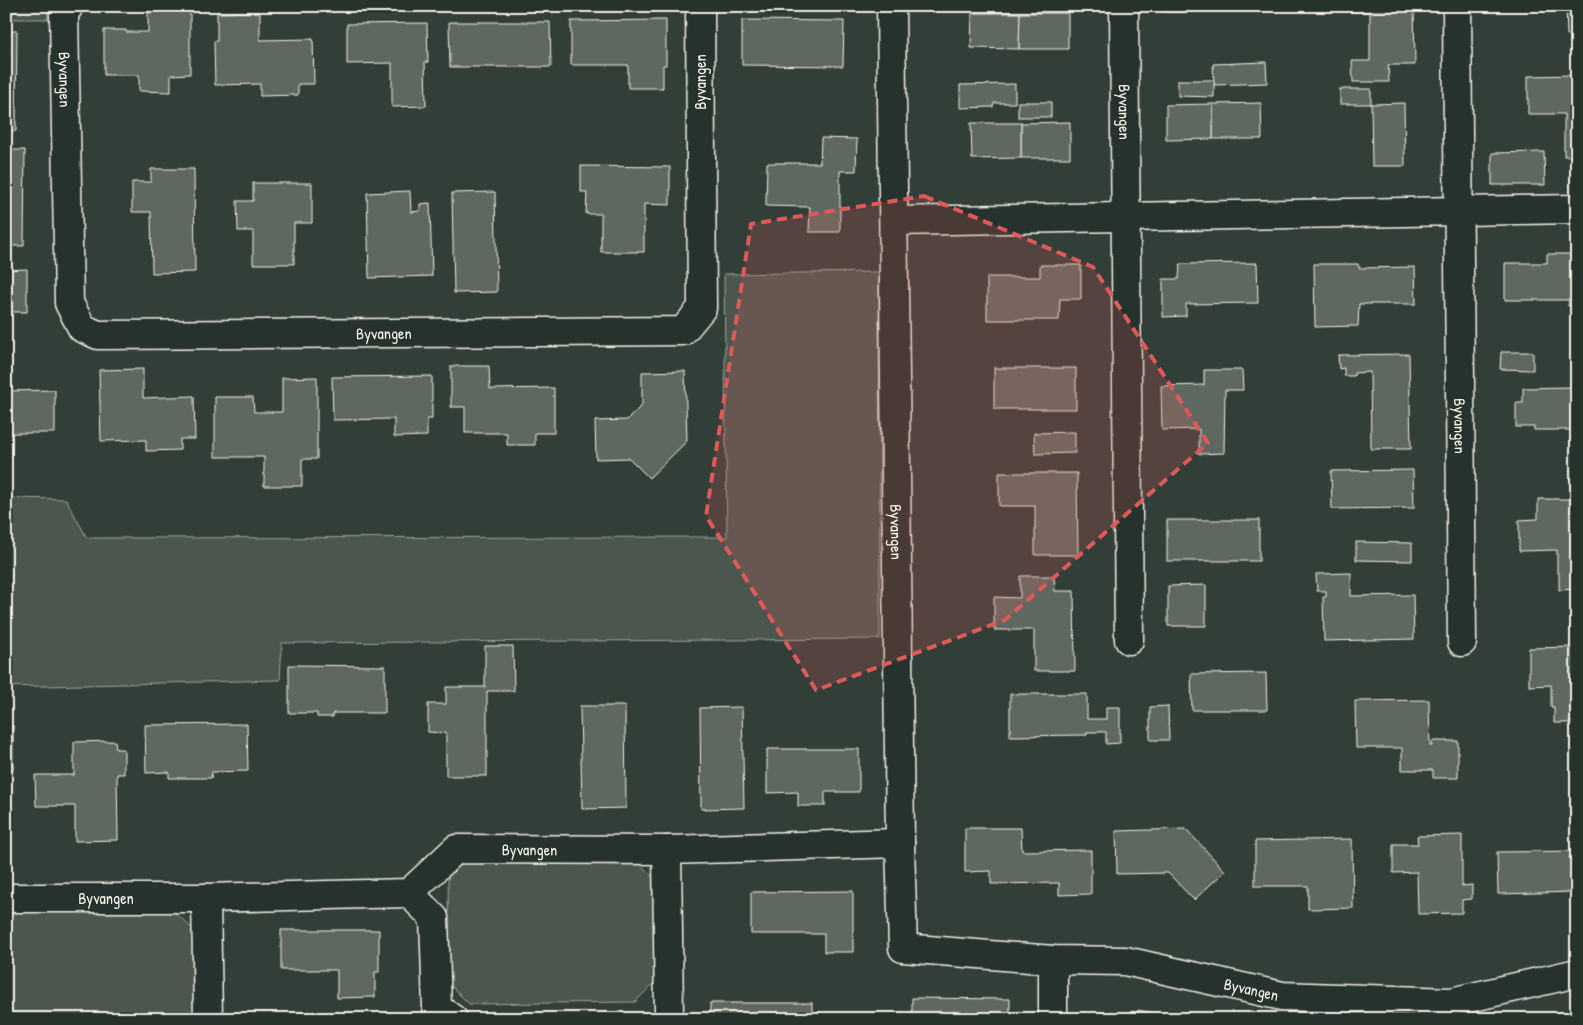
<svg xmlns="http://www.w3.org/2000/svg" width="1583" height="1025" font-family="'Patrick Hand',sans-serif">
  <rect width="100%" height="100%" fill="#323e38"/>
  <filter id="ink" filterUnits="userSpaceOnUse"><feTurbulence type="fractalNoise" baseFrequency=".02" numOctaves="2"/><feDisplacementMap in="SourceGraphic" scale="10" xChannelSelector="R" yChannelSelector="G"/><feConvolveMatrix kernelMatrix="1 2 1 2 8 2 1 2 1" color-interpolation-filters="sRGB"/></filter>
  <g filter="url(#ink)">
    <!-- green -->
    <g fill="#4c564f" stroke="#a0a49c">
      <rect x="6" y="6" width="42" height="13"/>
      <path d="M 879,272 L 880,639 L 282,643 L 280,680 L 6,687 L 6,498 L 66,499 L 87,538 L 727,537 L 724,274 Z"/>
      <path d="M 633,857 L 658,882 L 659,978 L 635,1002 L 469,1004 L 449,984 L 448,873 L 463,858 Z"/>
      <path d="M 167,905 L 193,929 L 195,1019 L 6,1019 L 6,907 Z"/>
    </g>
    <!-- building -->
    <g fill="#5f6861" stroke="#f4f1e8">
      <path d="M 1164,6 L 1212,6 L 1211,12 L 1164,12 Z"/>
      <path d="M 1212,6 L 1260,6 L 1260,12 L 1211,12 Z"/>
      <path d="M 1351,6 L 1414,6 L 1415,65 L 1388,65 L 1389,82 L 1353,82 L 1352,61 L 1370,61 L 1370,12 L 1351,12 Z"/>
      <path d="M 1566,6 L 1577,6 L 1577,34 L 1567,35 Z"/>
      <path d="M 148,12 L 190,12 L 190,74 L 171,75 L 171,92 L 139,91 L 139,75 L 104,75 L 104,30 L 126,30 L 126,32 L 148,32 Z"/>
      <path d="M 260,12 L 260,40 L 313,39 L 314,84 L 298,84 L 298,95 L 260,96 L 260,84 L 215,85 L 214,41 L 217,41 L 217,13 Z"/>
      <path d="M 972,13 L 1020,13 L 1019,49 L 971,48 Z"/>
      <path d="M 1020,13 L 1068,13 L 1068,49 L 1019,49 Z"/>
      <path d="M 666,20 L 666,65 L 663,65 L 663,88 L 628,88 L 628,65 L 571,65 L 571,21 Z"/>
      <path d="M 742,20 L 844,21 L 843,66 L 742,65 Z"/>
      <path d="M 449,22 L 550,22 L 551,67 L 450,67 Z"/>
      <path d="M 427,23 L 428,62 L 425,62 L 426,106 L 392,107 L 392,63 L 347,64 L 347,24 Z"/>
      <path d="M 6,31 L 17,31 L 16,131 L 6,131 Z"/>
      <path d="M 1266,62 L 1267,83 L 1214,85 L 1213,64 Z"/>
      <path d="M 1577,75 L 1577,156 L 1564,156 L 1564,114 L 1528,114 L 1528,76 Z"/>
      <path d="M 1178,80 L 1214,80 L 1214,97 L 1178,96 Z"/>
      <path d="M 1015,84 L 1015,103 L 994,103 L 993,107 L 960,108 L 960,85 Z"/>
      <rect x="1340" y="89" width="31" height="15"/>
      <rect x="1018" y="102" width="33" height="15"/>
      <path d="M 1261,103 L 1262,139 L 1213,139 L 1213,104 Z"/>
      <path d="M 1404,103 L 1405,166 L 1372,166 L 1371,104 Z"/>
      <path d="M 1213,104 L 1213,139 L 1166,140 L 1166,105 Z"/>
      <path d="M 1070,122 L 1070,158 L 1021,158 L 1021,123 Z"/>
      <path d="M 971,123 L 1021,123 L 1021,158 L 972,159 Z"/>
      <path d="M 821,138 L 857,139 L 856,171 L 840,171 L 840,232 L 809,232 L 810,207 L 766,206 L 767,163 L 820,163 Z"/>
      <path d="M 6,150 L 25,150 L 24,246 L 6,246 Z"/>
      <path d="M 1544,152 L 1545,185 L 1492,185 L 1492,153 Z"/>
      <path d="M 581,166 L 670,167 L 670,205 L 644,204 L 644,252 L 601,252 L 601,214 L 586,214 L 587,192 L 581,192 Z"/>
      <path d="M 151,169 L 194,169 L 195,272 L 152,273 L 151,212 L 132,212 L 132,182 L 151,182 Z"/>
      <path d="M 253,183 L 312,183 L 312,223 L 294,223 L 294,264 L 253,264 L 253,231 L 238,231 L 237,201 L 253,201 Z"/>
      <path d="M 410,191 L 411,212 L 420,211 L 420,204 L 430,203 L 432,276 L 369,278 L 367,193 Z"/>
      <path d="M 495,192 L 497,292 L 454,293 L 452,193 Z"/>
      <path d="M 1547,254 L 1577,254 L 1577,306 L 1568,306 L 1569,300 L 1505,300 L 1505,263 L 1547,263 Z"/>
      <path d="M 1257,263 L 1258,303 L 1186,304 L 1186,316 L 1163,317 L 1163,279 L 1179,279 L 1180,264 Z"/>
      <path d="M 1314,264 L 1358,264 L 1359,268 L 1415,267 L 1416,304 L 1359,304 L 1358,326 L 1315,327 Z"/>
      <path d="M 1040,265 L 1081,265 L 1081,299 L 1060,299 L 1059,320 L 987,320 L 987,277 L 1040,277 Z"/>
      <path d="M 27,269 L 27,312 L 6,312 L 6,270 Z"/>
      <path d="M 1501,352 L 1533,352 L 1533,370 L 1500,369 Z"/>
      <path d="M 1409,354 L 1411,449 L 1371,449 L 1370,372 L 1354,373 L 1354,376 L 1344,376 L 1344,368 L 1339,369 L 1338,355 Z"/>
      <path d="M 451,366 L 489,366 L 490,389 L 554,388 L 554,433 L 535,433 L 535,445 L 507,445 L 507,433 L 465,433 L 465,407 L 451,407 Z"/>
      <rect x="994" y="368" width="82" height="41"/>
      <path d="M 143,369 L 143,398 L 194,396 L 195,439 L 180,439 L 180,450 L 146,451 L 146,440 L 101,441 L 99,370 Z"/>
      <path d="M 1204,370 L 1242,370 L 1243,390 L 1225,390 L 1224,453 L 1199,454 L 1199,429 L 1162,430 L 1161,386 L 1204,385 Z"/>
      <path d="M 685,371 L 687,441 L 649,478 L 629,458 L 596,459 L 595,421 L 627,420 L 642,405 L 642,372 Z"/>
      <path d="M 1571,374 L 1577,374 L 1577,430 L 1534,430 L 1534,427 L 1516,427 L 1516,403 L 1523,403 L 1523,388 L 1571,387 Z"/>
      <path d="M 432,376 L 432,419 L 427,419 L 427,436 L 394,437 L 394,419 L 333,420 L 332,377 Z"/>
      <path d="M 317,377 L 317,459 L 302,459 L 302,486 L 264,486 L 264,457 L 215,457 L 215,397 L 253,397 L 254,412 L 282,412 L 282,378 Z"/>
      <path d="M 55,390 L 55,433 L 6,433 L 6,391 Z"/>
      <path d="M 1075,432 L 1075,453 L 1035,454 L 1034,433 Z"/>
      <path d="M 1413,470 L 1414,508 L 1332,509 L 1331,471 Z"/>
      <path d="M 999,473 L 1077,473 L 1078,555 L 1035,555 L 1035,506 L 999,506 Z"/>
      <path d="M 1538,499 L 1577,499 L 1576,589 L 1559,590 L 1559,572 L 1557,572 L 1557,550 L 1519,551 L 1519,520 L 1538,519 Z"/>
      <rect x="1167" y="520" width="92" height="41"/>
      <path d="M 1356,542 L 1412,543 L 1412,561 L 1356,560 Z"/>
      <path d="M 1351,573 L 1351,596 L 1413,595 L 1414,639 L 1324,641 L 1323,597 L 1326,597 L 1326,591 L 1317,591 L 1316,574 Z"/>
      <path d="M 1020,576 L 1054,576 L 1055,591 L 1074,591 L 1075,671 L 1034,671 L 1034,630 L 994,630 L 994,597 L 1020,598 Z"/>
      <path d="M 1206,585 L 1206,626 L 1168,626 L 1168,586 Z"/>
      <path d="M 485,646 L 513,646 L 514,691 L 487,691 L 487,776 L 446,776 L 446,733 L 428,732 L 428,704 L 446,704 L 446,687 L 485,687 Z"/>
      <path d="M 1577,647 L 1577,714 L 1574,714 L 1574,723 L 1554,723 L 1554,707 L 1551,707 L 1551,685 L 1529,686 L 1529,648 Z"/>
      <path d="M 289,665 L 385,666 L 385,713 L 333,713 L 333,717 L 317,717 L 317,713 L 289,713 Z"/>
      <path d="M 1266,673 L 1267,710 L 1192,710 L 1191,674 Z"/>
      <path d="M 1010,694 L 1087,694 L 1087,719 L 1106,719 L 1106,707 L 1120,707 L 1120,743 L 1106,744 L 1106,732 L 1087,732 L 1087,735 L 1010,736 Z"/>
      <path d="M 1429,700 L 1430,746 L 1432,746 L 1432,741 L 1458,741 L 1458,778 L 1433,778 L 1433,770 L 1402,770 L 1402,748 L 1356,748 L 1355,701 Z"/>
      <path d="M 580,706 L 625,706 L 626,808 L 582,809 Z"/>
      <path d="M 1168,706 L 1169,740 L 1150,740 L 1150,707 Z"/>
      <path d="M 742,707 L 744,808 L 701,809 L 700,708 Z"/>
      <path d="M 247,724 L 248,771 L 212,772 L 211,778 L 169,778 L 169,772 L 146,773 L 145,725 Z"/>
      <rect x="6" y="726" width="7" height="44"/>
      <path d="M 115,741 L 116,749 L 124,749 L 124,774 L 117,774 L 118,840 L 75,841 L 75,806 L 36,806 L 35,775 L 74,775 L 74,742 Z"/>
      <path d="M 767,749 L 859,749 L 859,792 L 825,792 L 825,806 L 798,806 L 798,792 L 767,793 Z"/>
      <path d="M 965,828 L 1021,828 L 1022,851 L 1091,850 L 1091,894 L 1059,895 L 1059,883 L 991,884 L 991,871 L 965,872 Z"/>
      <path d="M 1186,829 L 1225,871 L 1194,900 L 1168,873 L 1117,874 L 1116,831 Z"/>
      <path d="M 1462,835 L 1462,886 L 1472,885 L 1472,899 L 1462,900 L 1462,913 L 1418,914 L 1417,872 L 1393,873 L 1393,844 L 1418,844 L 1417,836 Z"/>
      <path d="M 1352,839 L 1353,908 L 1308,909 L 1308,886 L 1255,886 L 1255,841 Z"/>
      <path d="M 1577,851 L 1577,892 L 1498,894 L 1497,852 Z"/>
      <path d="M 853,891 L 853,952 L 824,952 L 824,934 L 751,934 L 751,892 Z"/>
      <path d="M 281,930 L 379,930 L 379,972 L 375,972 L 375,997 L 337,998 L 337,970 L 281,970 Z"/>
      <path d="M 912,998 L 1010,999 L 1010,1019 L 912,1019 Z"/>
      <rect x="710" y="1003" width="102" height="16"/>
      <path d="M 1138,1010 L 1184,1019 L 1136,1019 Z"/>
    </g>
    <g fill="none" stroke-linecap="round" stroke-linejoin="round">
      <defs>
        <g id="street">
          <path id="s1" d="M 69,6 L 64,14 L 69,303 L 82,328 L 98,335 L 683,331 L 702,308 L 700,6"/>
          <path id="s2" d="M 891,6 L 900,843 L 903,948 L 1053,960 L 1125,961 L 1282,996 L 1451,1002 L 1577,973"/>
          <path id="s3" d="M 1124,6 L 1129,640"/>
          <path id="s4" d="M 1457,6 L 1462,642"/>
          <path d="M 894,221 L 1577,209"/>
          <path d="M 667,850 L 669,1019"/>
          <path d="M 409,893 L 434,918 L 437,1008 L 453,1019"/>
          <path id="s5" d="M 6,898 L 206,898 L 409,893 L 456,849 L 667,850 L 900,843"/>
          <path d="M 206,898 L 208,1019"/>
          <path d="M 1053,960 L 1053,1019"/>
        </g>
      </defs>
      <!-- street casing -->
      <use href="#street" stroke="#f4f1e8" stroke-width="31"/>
      <!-- street -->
      <use href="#street" stroke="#26332d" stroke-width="28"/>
    </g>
  </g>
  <!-- marked area -->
  <path fill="#de5a58" fill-opacity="0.2" stroke="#de5a58" stroke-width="4" stroke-dasharray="10 6" stroke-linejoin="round" d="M 924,196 L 1093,267 L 1208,443 L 1005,620 L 816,690 L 706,516 L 751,224 Z"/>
  <g text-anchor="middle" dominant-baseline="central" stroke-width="4.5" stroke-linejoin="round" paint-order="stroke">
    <!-- street labels -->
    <g font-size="16" fill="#f4f1e8" stroke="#26332d">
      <text stroke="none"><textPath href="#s1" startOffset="75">Byvangen</textPath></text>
      <text transform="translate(700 82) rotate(-90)">Byvangen</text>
      <text stroke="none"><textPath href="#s3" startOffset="106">Byvangen</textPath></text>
      <text stroke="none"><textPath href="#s1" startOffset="630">Byvangen</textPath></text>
      <text stroke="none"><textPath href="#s4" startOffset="420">Byvangen</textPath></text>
      <text stroke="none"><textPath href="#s2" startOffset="526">Byvangen</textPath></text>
      <text stroke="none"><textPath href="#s5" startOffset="541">Byvangen</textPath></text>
      <text stroke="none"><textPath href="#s5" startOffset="100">Byvangen</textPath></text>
      <text stroke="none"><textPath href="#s2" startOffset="1294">Byvangen</textPath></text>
    </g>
  </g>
  <!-- margin -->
  <rect width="1583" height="1025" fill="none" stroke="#26332d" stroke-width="25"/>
  <rect x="12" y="12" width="1558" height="1000" fill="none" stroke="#f4f1e8" stroke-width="2" filter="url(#ink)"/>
</svg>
